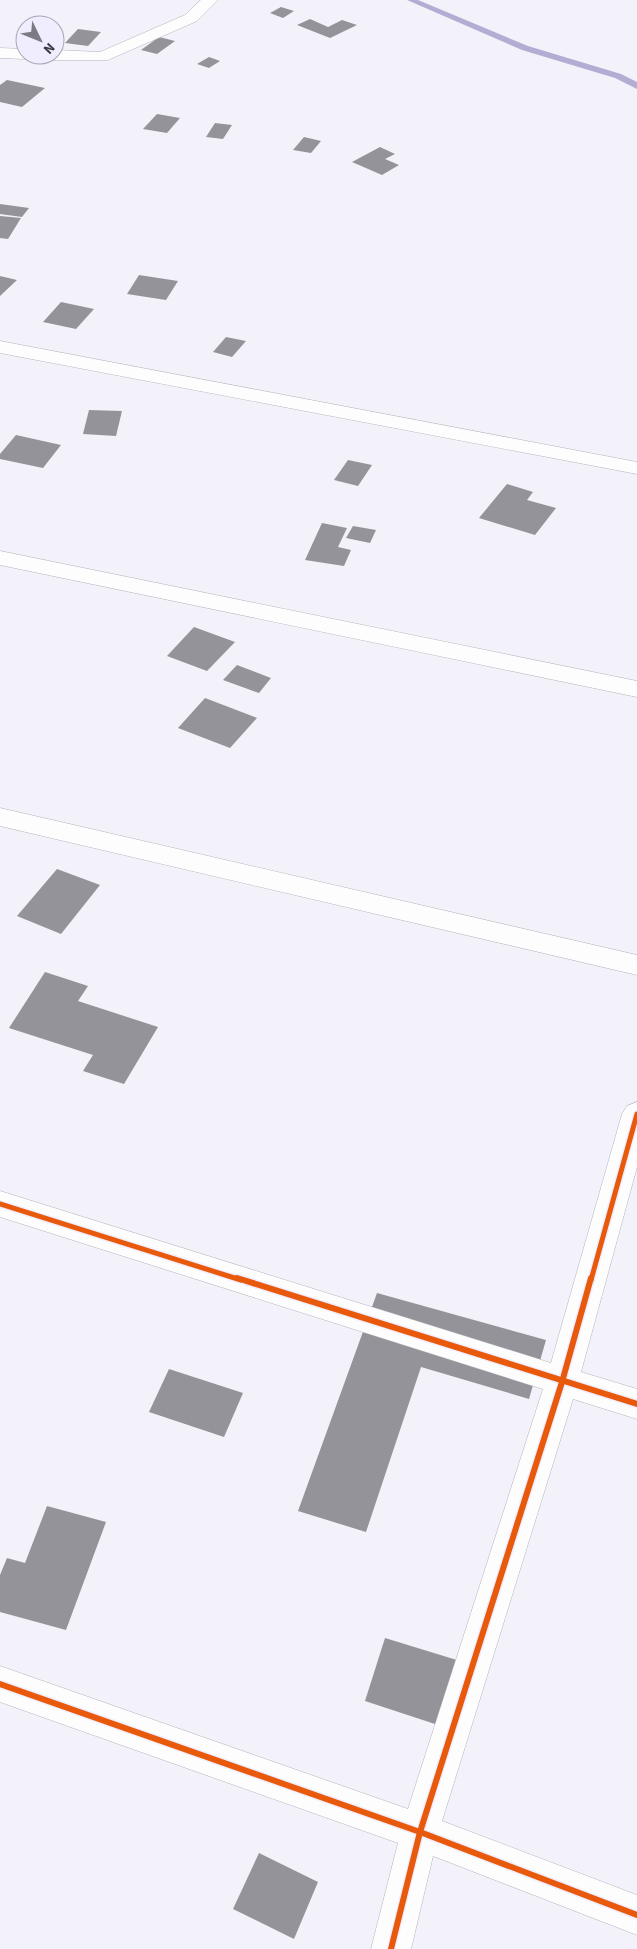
<svg xmlns="http://www.w3.org/2000/svg" width="637" height="1949" font-family="'Source Sans 3',sans-serif">
  <rect width="100%" height="100%" fill="#f3f2fa"/>
  <g fill="none" stroke-linecap="round" stroke-linejoin="round">
    <!-- stream -->
    <path fill="#b3add3" fill-rule="evenodd" d="M 407,0 L 418,0 L 528,46 L 621,74 L 637,82 L 637,89 L 615,78 L 522,50 Z"/>
  </g>
  <!-- building -->
  <g fill="#94939a">
    <path d="M 281,7 L 294,11 L 283,18 L 270,13 Z"/>
    <path d="M 310,19 L 328,27 L 342,20 L 357,25 L 330,38 L 297,25 Z"/>
    <path d="M 78,29 L 101,32 L 88,46 L 65,43 Z"/>
    <path d="M 159,37 L 175,41 L 157,54 L 141,50 Z"/>
    <path d="M 209,57 L 220,61 L 209,68 L 197,64 Z"/>
    <path d="M 7,80 L 45,88 L 22,107 L 0,102 L 0,85 Z"/>
    <path d="M 157,114 L 180,118 L 167,133 L 143,129 Z"/>
    <path d="M 215,123 L 232,125 L 223,139 L 206,137 Z"/>
    <path d="M 304,137 L 321,141 L 311,153 L 293,150 Z"/>
    <path d="M 380,147 L 395,154 L 385,159 L 399,165 L 382,175 L 352,162 Z"/>
    <path d="M 0,204 L 29,208 L 22,217 L 0,214 Z"/>
    <path d="M 0,216 L 21,218 L 8,239 L 0,238 Z"/>
    <path d="M 139,275 L 178,281 L 166,300 L 127,294 Z"/>
    <path d="M 0,276 L 17,280 L 0,296 Z"/>
    <path d="M 61,302 L 94,309 L 76,329 L 43,322 Z"/>
    <path d="M 226,337 L 246,341 L 232,357 L 213,352 Z"/>
    <path d="M 89,410 L 122,411 L 116,436 L 83,434 Z"/>
    <path d="M 16,435 L 61,445 L 43,468 L 0,459 L 0,454 Z"/>
    <path d="M 348,460 L 372,465 L 358,486 L 334,480 Z"/>
    <path d="M 507,484 L 533,492 L 527,500 L 556,508 L 535,535 L 479,518 Z"/>
    <path d="M 322,523 L 347,528 L 338,547 L 351,550 L 344,566 L 305,560 Z"/>
    <path d="M 353,526 L 376,530 L 370,543 L 346,538 Z"/>
    <path d="M 194,627 L 235,642 L 207,671 L 167,656 Z"/>
    <path d="M 237,665 L 271,678 L 259,693 L 223,680 Z"/>
    <path d="M 205,698 L 257,718 L 230,748 L 178,728 Z"/>
    <path d="M 57,869 L 100,885 L 61,934 L 17,916 Z"/>
    <path d="M 45,972 L 88,986 L 78,1001 L 158,1027 L 124,1084 L 83,1071 L 93,1055 L 9,1028 Z"/>
    <path d="M 377,1293 L 546,1340 L 529,1399 L 421,1367 L 366,1532 L 298,1511 Z"/>
    <path d="M 169,1369 L 243,1393 L 224,1437 L 149,1412 Z"/>
    <path d="M 47,1506 L 106,1522 L 66,1630 L 0,1612 L 0,1575 L 7,1558 L 25,1563 Z"/>
    <path d="M 385,1638 L 460,1661 L 441,1726 L 365,1701 Z"/>
    <path d="M 259,1853 L 318,1882 L 294,1939 L 233,1909 Z"/>
  </g>
  <g fill="none" stroke-linecap="round" stroke-linejoin="round">
    <defs>
      <g id="street">
        <path d="M 201,0 L 218,0 L 197,21 L 108,60 L 47,60 L 41,58 L 39,55 L 55,55 L 55,50 L 100,52 L 185,15 Z"/>
        <path d="M 0,48 L 25,49 L 25,55 L 32,55 L 25,59 L 0,58 Z"/>
        <path d="M 0,341 L 637,462 L 637,474 L 0,353 Z"/>
        <path d="M 0,551 L 637,681 L 637,697 L 0,565 Z"/>
        <path d="M 0,808 L 637,955 L 637,975 L 0,826 Z"/>
        <path d="M 637,1102 L 637,1167 L 581,1372 L 637,1389 L 637,1419 L 573,1399 L 442,1821 L 637,1895 L 637,1935 L 433,1856 L 411,1949 L 371,1949 L 398,1843 L 0,1702 L 0,1666 L 408,1809 L 543,1389 L 0,1217 L 0,1191 L 551,1363 L 622,1114 L 627,1106 Z"/>
      </g>
    </defs>
    <!-- street casing -->
    <use href="#street" stroke="#b4b3bb" stroke-width="1"/>
    <!-- street -->
    <use href="#street" fill="#fdfdfe" fill-rule="evenodd"/>
    <defs>
      <g id="cycleway-far1">
        <path d="M 0,1204 L 241,1280"/>
        <path d="M 591,1280 L 637,1114"/>
      </g>
      <g id="cycleway">
        <path d="M 237,1278 L 637,1404"/>
        <path d="M 0,1684 L 420,1832 L 637,1915"/>
        <path d="M 391,1949 L 420,1832 L 562,1382 L 591,1278"/>
      </g>
    </defs>
    <!-- cycleway-far1 casing -->
    <use href="#cycleway-far1" stroke="#f0eefe" stroke-width="8"/>
    <!-- cycleway casing -->
    <use href="#cycleway" stroke="#f0eefe" stroke-width="9"/>
    <!-- cycleway-far1 -->
    <use href="#cycleway-far1" stroke="#e8590c" stroke-width="5"/>
    <!-- cycleway -->
    <use href="#cycleway" stroke="#e8590c" stroke-width="6"/>
  </g>
  <!-- north arrow -->
  <g transform="translate(40 40) rotate(133)"><circle r="24" fill="#f0eefe" stroke="#a8a6b4"/>
  <path d="M0-4L9 19L0 12L-9 19Z" fill="#7c7a84"/>
  <text y="-8" font-size="14" font-weight="bold" text-anchor="middle" fill="#3c3a45">N</text>
  </g>
</svg>
